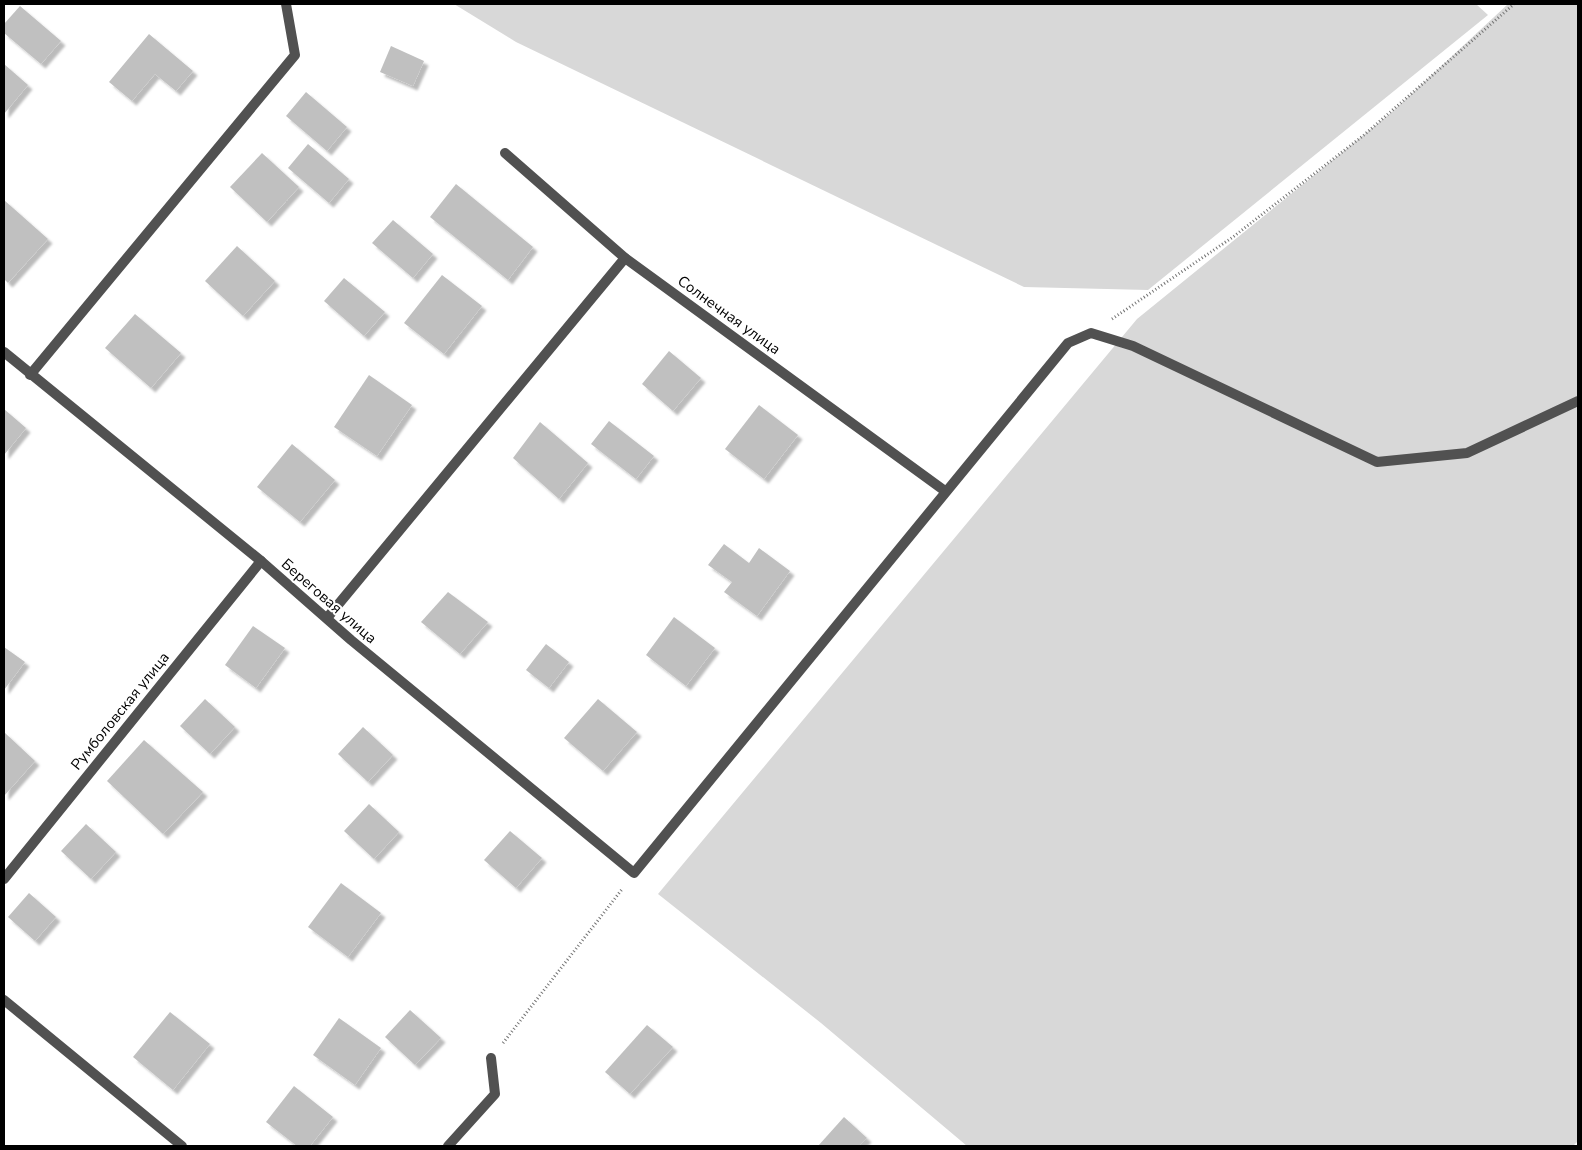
<svg xmlns="http://www.w3.org/2000/svg" width="1582" height="1150" font-family="'Nunito Sans',sans-serif">
  <defs>
    <filter id="shadow"><feDropShadow dx="4.5" dy="4.5" stdDeviation="1" flood-color="#0004"/></filter>
  </defs>
  <rect width="100%" height="100%" fill="#fff"/>
  <!-- green -->
  <g fill="#d8d8d8">
    <path d="M 454,4 L 1476,4 L 1488,15 L 1148,290 L 1024,287 L 516,42 Z"/>
    <path d="M 1508,4 L 1578,4 L 1578,1141 L 1573,1146 L 967,1146 L 821,1023 L 658,894 L 1137,319 L 1392,112 Z"/>
  </g>
  <!-- building -->
  <g fill="#c0c0c0" filter="url(#shadow)">
    <path d="M 20,6 L 61,41 L 41,64 L 4,33 L 4,24 Z"/>
    <path d="M 149,34 L 193,71 L 176,91 L 155,74 L 132,101 L 109,82 Z"/>
    <path d="M 391,46 L 424,61 L 413,86 L 380,72 Z"/>
    <path d="M 4,64 L 28,85 L 4,114 Z"/>
    <path d="M 306,92 L 347,127 L 327,151 L 286,116 Z"/>
    <path d="M 308,144 L 349,179 L 329,203 L 288,168 Z"/>
    <path d="M 262,153 L 299,187 L 267,222 L 230,187 Z"/>
    <path d="M 456,184 L 533,247 L 508,280 L 430,217 Z"/>
    <path d="M 4,200 L 48,239 L 8,283 L 4,279 Z"/>
    <path d="M 393,220 L 433,254 L 413,278 L 372,243 Z"/>
    <path d="M 237,246 L 275,281 L 243,316 L 205,281 Z"/>
    <path d="M 442,275 L 482,306 L 444,354 L 404,323 Z"/>
    <path d="M 344,278 L 385,312 L 364,336 L 324,301 Z"/>
    <path d="M 135,314 L 181,353 L 151,388 L 105,348 Z"/>
    <path d="M 669,351 L 701,378 L 673,411 L 642,384 Z"/>
    <path d="M 369,375 L 412,405 L 377,456 L 334,427 Z"/>
    <path d="M 759,405 L 798,435 L 764,479 L 725,449 Z"/>
    <path d="M 4,409 L 26,428 L 4,455 Z"/>
    <path d="M 609,421 L 654,456 L 636,479 L 591,444 Z"/>
    <path d="M 540,422 L 588,463 L 559,499 L 513,458 Z"/>
    <path d="M 292,444 L 335,480 L 300,522 L 257,487 Z"/>
    <path d="M 724,544 L 749,563 L 759,548 L 790,571 L 757,616 L 724,592 L 732,582 L 708,565 Z"/>
    <path d="M 448,592 L 488,622 L 460,654 L 421,622 Z"/>
    <path d="M 674,617 L 715,648 L 686,686 L 646,655 Z"/>
    <path d="M 253,626 L 285,648 L 256,688 L 225,665 Z"/>
    <path d="M 546,644 L 569,662 L 549,688 L 526,670 Z"/>
    <path d="M 4,647 L 25,662 L 4,690 Z"/>
    <path d="M 205,699 L 235,727 L 210,754 L 180,726 Z"/>
    <path d="M 598,699 L 637,732 L 603,771 L 564,738 Z"/>
    <path d="M 363,727 L 393,755 L 368,782 L 338,754 Z"/>
    <path d="M 4,732 L 35,761 L 4,796 Z"/>
    <path d="M 144,740 L 203,792 L 163,834 L 107,781 Z"/>
    <path d="M 369,804 L 399,832 L 374,859 L 344,831 Z"/>
    <path d="M 86,824 L 116,852 L 91,879 L 61,851 Z"/>
    <path d="M 510,831 L 542,858 L 516,888 L 484,860 Z"/>
    <path d="M 341,883 L 381,913 L 348,957 L 308,927 Z"/>
    <path d="M 29,893 L 56,917 L 35,941 L 8,917 Z"/>
    <path d="M 410,1010 L 441,1038 L 415,1065 L 385,1037 Z"/>
    <path d="M 170,1012 L 210,1044 L 173,1090 L 133,1057 Z"/>
    <path d="M 339,1018 L 381,1048 L 355,1085 L 313,1055 Z"/>
    <path d="M 647,1025 L 673,1047 L 630,1094 L 605,1072 Z"/>
    <path d="M 294,1086 L 333,1117 L 310,1146 L 297,1146 L 266,1122 Z"/>
    <path d="M 844,1117 L 867,1138 L 859,1146 L 818,1146 Z"/>
  </g>
  <g fill="none" stroke-linecap="round" stroke-linejoin="round">
    <!-- path -->
    <g stroke="#737373" stroke-width="3" stroke-dasharray="1 2.5" stroke-linecap="butt">
      <path d="M 1112,319 L 1233,237 L 1364,135 L 1514,4"/>
      <path d="M 503,1043 L 623,888"/>
    </g>
    <!-- lane -->
    <g stroke="#515151" stroke-width="10">
      <path d="M 30,375 L 295,55 L 286,4"/>
      <path d="M 327,618 L 625,258"/>
    </g>
    <!-- street -->
    <g stroke="#515151" stroke-width="10">
      <path d="M 505,153 L 625,258 L 945,491"/>
      <path d="M 4,352 L 261,561 L 351,640 L 634,873 L 1068,343 L 1091,333 L 1133,346 L 1377,462 L 1467,453 L 1578,401"/>
      <path d="M 4,879 L 261,561"/>
      <path d="M 4,1000 L 182,1146"/>
      <path d="M 448,1146 L 495,1094 L 491,1058"/>
    </g>
  </g>
  <g text-anchor="middle" dominant-baseline="central" stroke-width="4" stroke-linejoin="round" paint-order="stroke">
    <!-- street labels -->
    <g font-size="15" fill="#000" stroke="#fff">
      <text transform="translate(729 315) rotate(36)">Солнечная улица</text>
      <text transform="translate(329 601) rotate(41)">Береговая улица</text>
      <text transform="translate(120 711) rotate(-51)">Румболовская улица</text>
    </g>
  </g>
  <!-- border -->
  <rect width="1582" height="1150" fill="none" stroke="#000000" stroke-width="10"/>
</svg>
